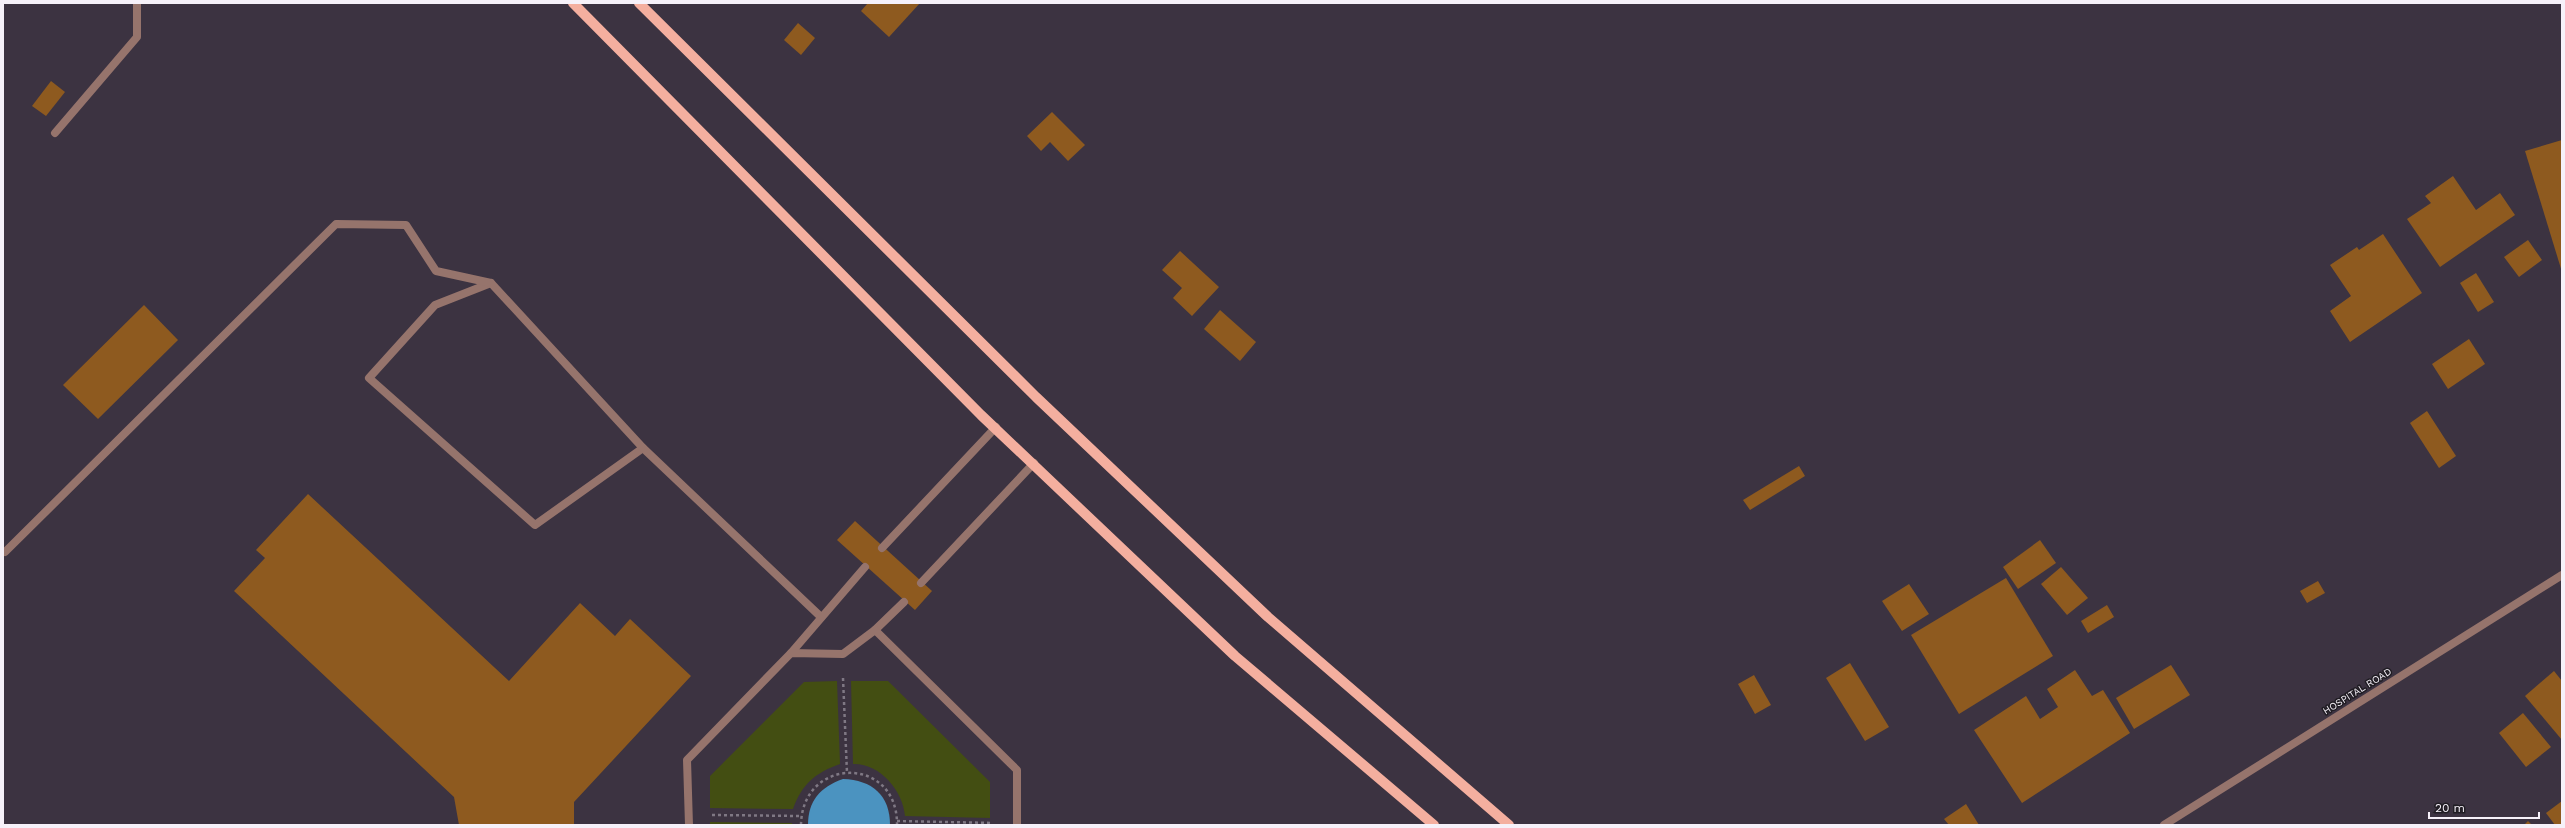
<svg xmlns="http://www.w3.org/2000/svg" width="2565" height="828" font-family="'Work Sans',sans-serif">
  <rect width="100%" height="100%" fill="#3c3341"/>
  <!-- green -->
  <g fill="#434e12">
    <path d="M 837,681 L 840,764 C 815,773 802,784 793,809 L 710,808 L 710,776 L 804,682 Z"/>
    <path d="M 851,681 L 888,681 L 990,782 L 990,818 L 905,816 C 903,791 880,763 853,764 Z"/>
    <path d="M 710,822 L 792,823 L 792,825 L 710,825 Z"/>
  </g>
  <!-- water -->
  <path fill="#4b93c0" d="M 843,779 C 872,780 890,795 890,825 L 808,825 C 808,801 820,787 843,779 Z"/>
  <!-- building -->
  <g fill="#8e5a1f">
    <path d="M 868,3 L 920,3 L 889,37 L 861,11 Z"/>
    <path d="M 798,23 L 815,38 L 801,55 L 784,40 Z"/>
    <path d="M 51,81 L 65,92 L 46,116 L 32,106 Z"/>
    <path d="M 1052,112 L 1085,145 L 1068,161 L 1050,142 L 1041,151 L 1027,136 Z"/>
    <path d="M 2562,140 L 2562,272 L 2525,151 Z"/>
    <path d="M 2453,176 L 2476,210 L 2500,193 L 2515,215 L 2440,267 L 2407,219 L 2431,203 L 2425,196 Z"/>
    <path d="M 2383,234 L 2422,293 L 2350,342 L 2330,311 L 2351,296 L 2330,265 L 2357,247 L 2359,250 Z"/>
    <path d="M 2528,240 L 2542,260 L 2519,277 L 2504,257 Z"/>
    <path d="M 1180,251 L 1219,287 L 1192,316 L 1173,298 L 1182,288 L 1162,270 Z"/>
    <path d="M 2476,273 L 2494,302 L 2478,312 L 2460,283 Z"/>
    <path d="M 144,305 L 178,340 L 98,419 L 63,385 Z"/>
    <path d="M 1220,310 L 1256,342 L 1240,361 L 1204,329 Z"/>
    <path d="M 2469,339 L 2485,364 L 2448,389 L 2432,364 Z"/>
    <path d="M 2427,411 L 2456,456 L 2439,468 L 2410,423 Z"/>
    <path d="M 1799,466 L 1805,476 L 1750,510 L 1743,500 Z"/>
    <path d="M 308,494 L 509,681 L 580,603 L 615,636 L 630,619 L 691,676 L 574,802 L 574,825 L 459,825 L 454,797 L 234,591 L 265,558 L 256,550 Z"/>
    <path d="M 855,521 L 932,591 L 915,610 L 837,540 Z"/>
    <path d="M 2040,540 L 2056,563 L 2018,589 L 2003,567 Z"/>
    <path d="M 2061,567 L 2088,598 L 2067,615 L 2041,584 Z"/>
    <path d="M 2006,578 L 2053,656 L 1959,714 L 1911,635 Z"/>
    <path d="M 2318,581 L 2325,593 L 2307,603 L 2300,591 Z"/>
    <path d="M 1909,584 L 1929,614 L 1902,631 L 1882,601 Z"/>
    <path d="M 2107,605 L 2114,617 L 2088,633 L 2081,621 Z"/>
    <path d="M 1850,663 L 1889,727 L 1865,741 L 1826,678 Z"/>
    <path d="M 2171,665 L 2190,695 L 2134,729 L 2116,698 Z"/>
    <path d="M 2075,670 L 2092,696 L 2103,690 L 2130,733 L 2022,803 L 1974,730 L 2026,696 L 2040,719 L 2058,707 L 2047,689 Z"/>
    <path d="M 2554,671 L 2562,681 L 2562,740 L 2525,696 Z"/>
    <path d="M 1754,675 L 1771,705 L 1755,714 L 1738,684 Z"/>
    <path d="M 2523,713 L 2551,747 L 2526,767 L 2499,733 Z"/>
    <path d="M 2562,801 L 2562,825 L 2555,825 L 2546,813 Z"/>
    <path d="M 1966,804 L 1979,825 L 1949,825 L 1944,819 Z"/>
    <path d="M 2528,821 L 2532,825 L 2524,825 Z"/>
  </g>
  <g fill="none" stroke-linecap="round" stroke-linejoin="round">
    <!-- path -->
    <g stroke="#7f7884" stroke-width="2.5" stroke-dasharray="3 3" stroke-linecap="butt">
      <path d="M 843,678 L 847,773"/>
      <path d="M 712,815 L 801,816"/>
      <path d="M 897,821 L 993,823"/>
      <path d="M 801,825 C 802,756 898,755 897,825"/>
    </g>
    <!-- service -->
    <g stroke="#96746c" stroke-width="8">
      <path d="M 55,133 L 137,37 L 137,3"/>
      <path d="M 491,283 L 435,305 L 369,378 L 535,525 L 643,448"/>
      <path d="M 882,548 L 996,427"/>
      <path d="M 5,552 L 336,224 L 406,225 L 436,271 L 491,283 L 643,448 L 821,617"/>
      <path d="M 921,583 L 1034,463"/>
      <path d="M 875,630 L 904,602"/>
      <path d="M 791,653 L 865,567"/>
      <path d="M 689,825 L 687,760 L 791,653 L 843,654 L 875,630 L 1017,770 L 1017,825"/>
    </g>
    <!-- tertiary -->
    <path stroke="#96746c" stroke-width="8" d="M 2164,825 L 2562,575"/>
    <!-- primary -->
    <g stroke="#f4af9f" stroke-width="10">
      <path d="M 573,3 L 981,415 L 1235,656 L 1434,825"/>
      <path d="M 639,3 L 1036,397 L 1268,617 L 1509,825"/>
    </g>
  </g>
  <g text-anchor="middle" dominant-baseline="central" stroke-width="3" stroke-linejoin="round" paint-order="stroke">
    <!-- street labels -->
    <g font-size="10" fill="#f6f1f9" stroke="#201d23">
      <text transform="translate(2357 691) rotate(-32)">HOSPITAL ROAD</text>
    </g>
  </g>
  <!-- border -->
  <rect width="2565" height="828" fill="none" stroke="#f6f1f9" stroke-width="8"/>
  <!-- scale -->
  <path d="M2429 812v6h110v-6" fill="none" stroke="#f6f1f9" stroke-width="2"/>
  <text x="2435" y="812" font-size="12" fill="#f6f1f9" stroke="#201d23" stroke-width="3" paint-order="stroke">20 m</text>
</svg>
